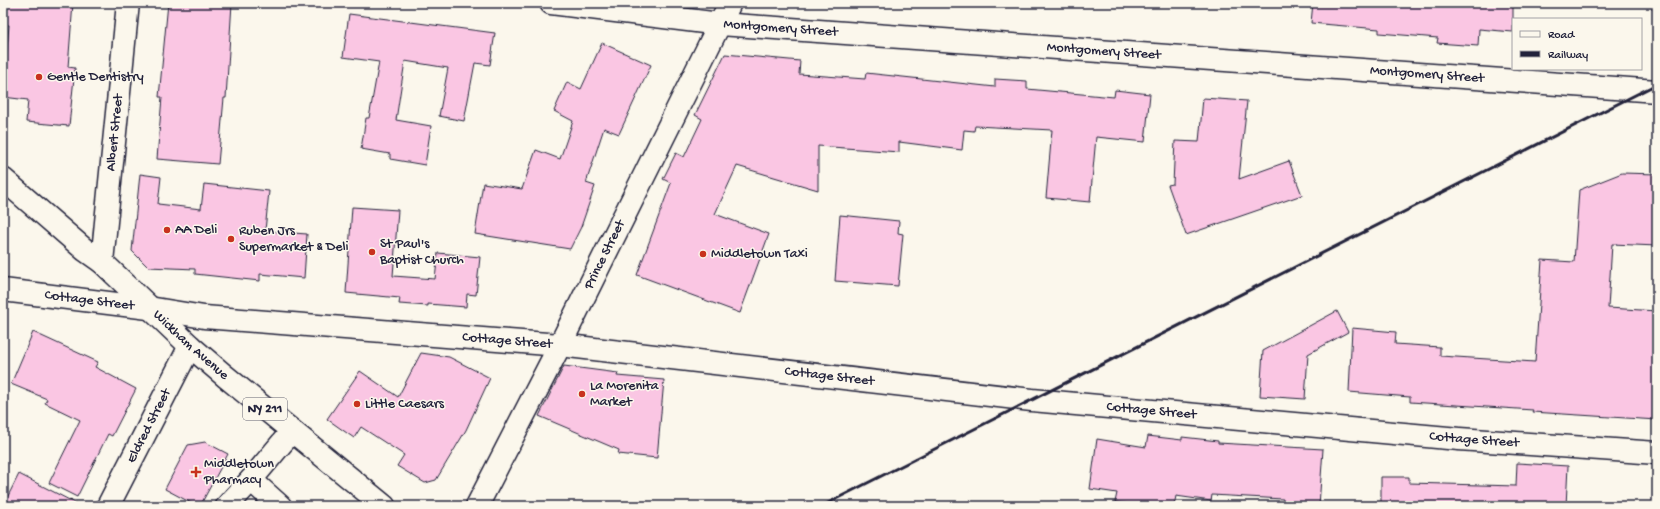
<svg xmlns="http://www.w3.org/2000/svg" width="1660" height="509" font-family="'Gochi Hand',sans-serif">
  <rect width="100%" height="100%" fill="#fbf7ec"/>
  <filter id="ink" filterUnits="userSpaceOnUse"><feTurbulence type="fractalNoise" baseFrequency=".025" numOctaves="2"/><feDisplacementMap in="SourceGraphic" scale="8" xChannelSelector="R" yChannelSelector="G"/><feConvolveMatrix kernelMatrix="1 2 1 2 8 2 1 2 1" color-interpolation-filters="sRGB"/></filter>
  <g filter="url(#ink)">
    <!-- building -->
    <g fill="#fac6e3" stroke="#22223b">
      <path d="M 3,3 L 73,3 L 68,67 L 75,68 L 69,126 L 26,122 L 28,100 L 3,97 L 9,25 L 3,25 Z"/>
      <path d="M 168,3 L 232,3 L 226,98 L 224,98 L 218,164 L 157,159 L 162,97 L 159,97 Z"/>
      <path d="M 1313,3 L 1513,3 L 1513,32 L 1479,29 L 1478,46 L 1437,43 L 1438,38 L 1379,33 L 1379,29 L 1311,23 Z"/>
      <path d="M 349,14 L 495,33 L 490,65 L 475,63 L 464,121 L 439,116 L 448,68 L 405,61 L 396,120 L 431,126 L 425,165 L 390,159 L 390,154 L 361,149 L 366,118 L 369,118 L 379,62 L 343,57 Z"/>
      <path d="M 602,43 L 651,65 L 619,134 L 604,128 L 586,183 L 595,186 L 581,227 L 570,249 L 475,234 L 483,183 L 522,189 L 536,150 L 560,159 L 573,121 L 554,111 L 567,82 L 581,89 Z"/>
      <path d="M 725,54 L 800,61 L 799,74 L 865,79 L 866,73 L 995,87 L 995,79 L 1027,81 L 1027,89 L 1114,97 L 1115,90 L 1150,94 L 1145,142 L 1096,137 L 1090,202 L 1046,198 L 1052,130 L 975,126 L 974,131 L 964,130 L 962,150 L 899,142 L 899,152 L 818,146 L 818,190 L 737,166 L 715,214 L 769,234 L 740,313 L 637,275 L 671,183 L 663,179 L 676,153 L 684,157 L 702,119 L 695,115 Z"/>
      <path d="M 1203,98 L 1247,101 L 1239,179 L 1289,161 L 1302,195 L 1186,235 L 1168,185 L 1173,184 L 1175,141 L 1199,142 Z"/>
      <path d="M 1622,173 L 1657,174 L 1657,246 L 1612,244 L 1608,308 L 1657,311 L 1657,420 L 1532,412 L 1533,410 L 1410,402 L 1410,397 L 1349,392 L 1352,328 L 1396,332 L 1395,344 L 1440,347 L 1440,356 L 1535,362 L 1542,260 L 1574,262 L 1579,190 Z"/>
      <path d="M 140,174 L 161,177 L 158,204 L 201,209 L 204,184 L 269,191 L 265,231 L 307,234 L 304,278 L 260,274 L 260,281 L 195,274 L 195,269 L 148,267 L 132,251 Z"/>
      <path d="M 352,207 L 398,210 L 393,276 L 435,279 L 438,253 L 480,257 L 476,295 L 467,294 L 466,307 L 428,304 L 428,306 L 399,304 L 400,298 L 346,293 Z"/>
      <path d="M 840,215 L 899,221 L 898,233 L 903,234 L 898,286 L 835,281 Z"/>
      <path d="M 1337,311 L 1348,332 L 1308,354 L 1305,399 L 1260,396 L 1263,351 Z"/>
      <path d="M 33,332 L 98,362 L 95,367 L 136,389 L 112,436 L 108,434 L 77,497 L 49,483 L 80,420 L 45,403 L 47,399 L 11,384 Z"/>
      <path d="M 421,353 L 449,357 L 490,378 L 466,430 L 436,480 L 425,483 L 397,466 L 404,455 L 361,427 L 354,438 L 327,419 L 360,371 L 398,397 Z"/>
      <path d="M 564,366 L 618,373 L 617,376 L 664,380 L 657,458 L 618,454 L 619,450 L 539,416 Z"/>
      <path d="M 1148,436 L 1182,440 L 1182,437 L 1218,441 L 1218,443 L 1323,449 L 1319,506 L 1282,506 L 1283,499 L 1212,495 L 1211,501 L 1176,496 L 1174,506 L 1148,506 L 1115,502 L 1117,493 L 1090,489 L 1097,439 L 1146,447 Z"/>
      <path d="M 205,442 L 228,454 L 200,506 L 197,506 L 165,489 L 188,445 Z"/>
      <path d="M 1517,463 L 1568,466 L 1566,506 L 1381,506 L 1381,477 L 1409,477 L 1409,483 L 1516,486 Z"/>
      <path d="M 19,474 L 81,506 L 3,506 Z"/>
    </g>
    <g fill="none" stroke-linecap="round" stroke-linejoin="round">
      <defs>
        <g id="minor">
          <path id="s1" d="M 551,3 L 720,24 L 1657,91"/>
          <path id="s2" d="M 102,262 L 128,3"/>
          <path id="s3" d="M 3,290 L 149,308 L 204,317 L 560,345 L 1032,400 L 1459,439 L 1657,453"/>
          <path id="s4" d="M 108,506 L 190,346"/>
          <path d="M 227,506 L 251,480"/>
          <path d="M 280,506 L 251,480 L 292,431"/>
          <path id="s5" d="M 477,506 L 560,345 L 730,3"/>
        </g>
        <g id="major">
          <path id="s6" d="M 3,179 L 85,250 L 102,262 L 190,346 L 225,376 L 384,506"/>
        </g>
      </defs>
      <!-- minor casing -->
      <use href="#minor" stroke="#22223b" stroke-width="25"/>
      <!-- major casing -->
      <use href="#major" stroke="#22223b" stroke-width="25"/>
      <!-- minor -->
      <use href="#minor" stroke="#fbf7ec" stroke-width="22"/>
      <!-- major -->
      <use href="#major" stroke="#fbf7ec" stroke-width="22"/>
      <!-- rail -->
      <path stroke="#22223b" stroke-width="3" d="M 822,506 L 1657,84"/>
    </g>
  </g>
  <!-- markers -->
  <g fill="#c8321e" stroke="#fbf7ec" stroke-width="1.5">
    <circle cx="39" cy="77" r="4"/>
    <circle cx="167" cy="230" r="4"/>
    <circle cx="231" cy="239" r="4"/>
    <circle cx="372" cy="252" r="4"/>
    <circle cx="703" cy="254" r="4"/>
    <circle cx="582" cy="394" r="4"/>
    <circle cx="357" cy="404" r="4"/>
    <path d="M194 466h4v4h4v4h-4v4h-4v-4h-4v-4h4z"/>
  </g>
  <g text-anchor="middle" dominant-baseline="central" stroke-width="3" stroke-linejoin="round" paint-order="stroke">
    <!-- shield labels -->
    <rect fill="#fbf7ec" stroke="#636270" stroke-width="1" x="243" y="398" width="44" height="22" rx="3"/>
    <g font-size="13" font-weight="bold" fill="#22223b">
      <text x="265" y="409">NY 211</text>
    </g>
    <!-- street labels -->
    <g font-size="14" fill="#22223b" stroke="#fbf7ec">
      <text stroke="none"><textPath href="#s1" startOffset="231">Montgomery Street</textPath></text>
      <text stroke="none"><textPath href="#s1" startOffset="555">Montgomery Street</textPath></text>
      <text stroke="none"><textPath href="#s1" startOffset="879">Montgomery Street</textPath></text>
      <text stroke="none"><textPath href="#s2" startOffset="130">Albert Street</textPath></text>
      <text stroke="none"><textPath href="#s5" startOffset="282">Prince Street</textPath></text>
      <text stroke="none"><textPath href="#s3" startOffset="87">Cottage Street</textPath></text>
      <text stroke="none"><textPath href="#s3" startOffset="507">Cottage Street</textPath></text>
      <text stroke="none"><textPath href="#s6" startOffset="251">Wickham Avenue</textPath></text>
      <text stroke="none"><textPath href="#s3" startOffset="831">Cottage Street</textPath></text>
      <text stroke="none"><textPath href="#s3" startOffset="1155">Cottage Street</textPath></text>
      <text stroke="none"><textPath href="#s4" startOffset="90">Eldred Street</textPath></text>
      <text stroke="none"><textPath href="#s3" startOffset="1479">Cottage Street</textPath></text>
    </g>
    <!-- poi labels -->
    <g font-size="14" fill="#22223b" stroke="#fbf7ec" text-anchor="start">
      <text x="47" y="77">Gentle Dentistry</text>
      <text x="175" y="230">AA Deli</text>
      <text x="239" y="231">Ruben Jrs<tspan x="239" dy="16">Supermarket &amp; Deli</tspan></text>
      <text x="380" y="244">St Paul's<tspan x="380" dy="16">Baptist Church</tspan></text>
      <text x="711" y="254">Middletown Taxi</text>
      <text x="590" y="386">La Morenita<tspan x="590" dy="16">Market</tspan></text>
      <text x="365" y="404">Little Caesars</text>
      <text x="204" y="464">Middletown<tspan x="204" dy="16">Pharmacy</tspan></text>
    </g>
  </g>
  <!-- margin -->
  <rect width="1660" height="509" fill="none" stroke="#fbf7ec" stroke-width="16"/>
  <rect x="8" y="8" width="1644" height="493" fill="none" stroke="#22223b" stroke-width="1.5" filter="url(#ink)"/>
  <!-- legend -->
  <rect x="1512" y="18" width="130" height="52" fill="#fbf7ec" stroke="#a4a2a5"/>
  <rect x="1520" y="31" width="20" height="6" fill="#fbf7ec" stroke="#a4a2a5"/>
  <text x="1548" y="38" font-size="12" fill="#22223b">Road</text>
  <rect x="1520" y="51" width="20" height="6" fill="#22223b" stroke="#a4a2a5"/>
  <text x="1548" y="58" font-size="12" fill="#22223b">Railway</text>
</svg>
